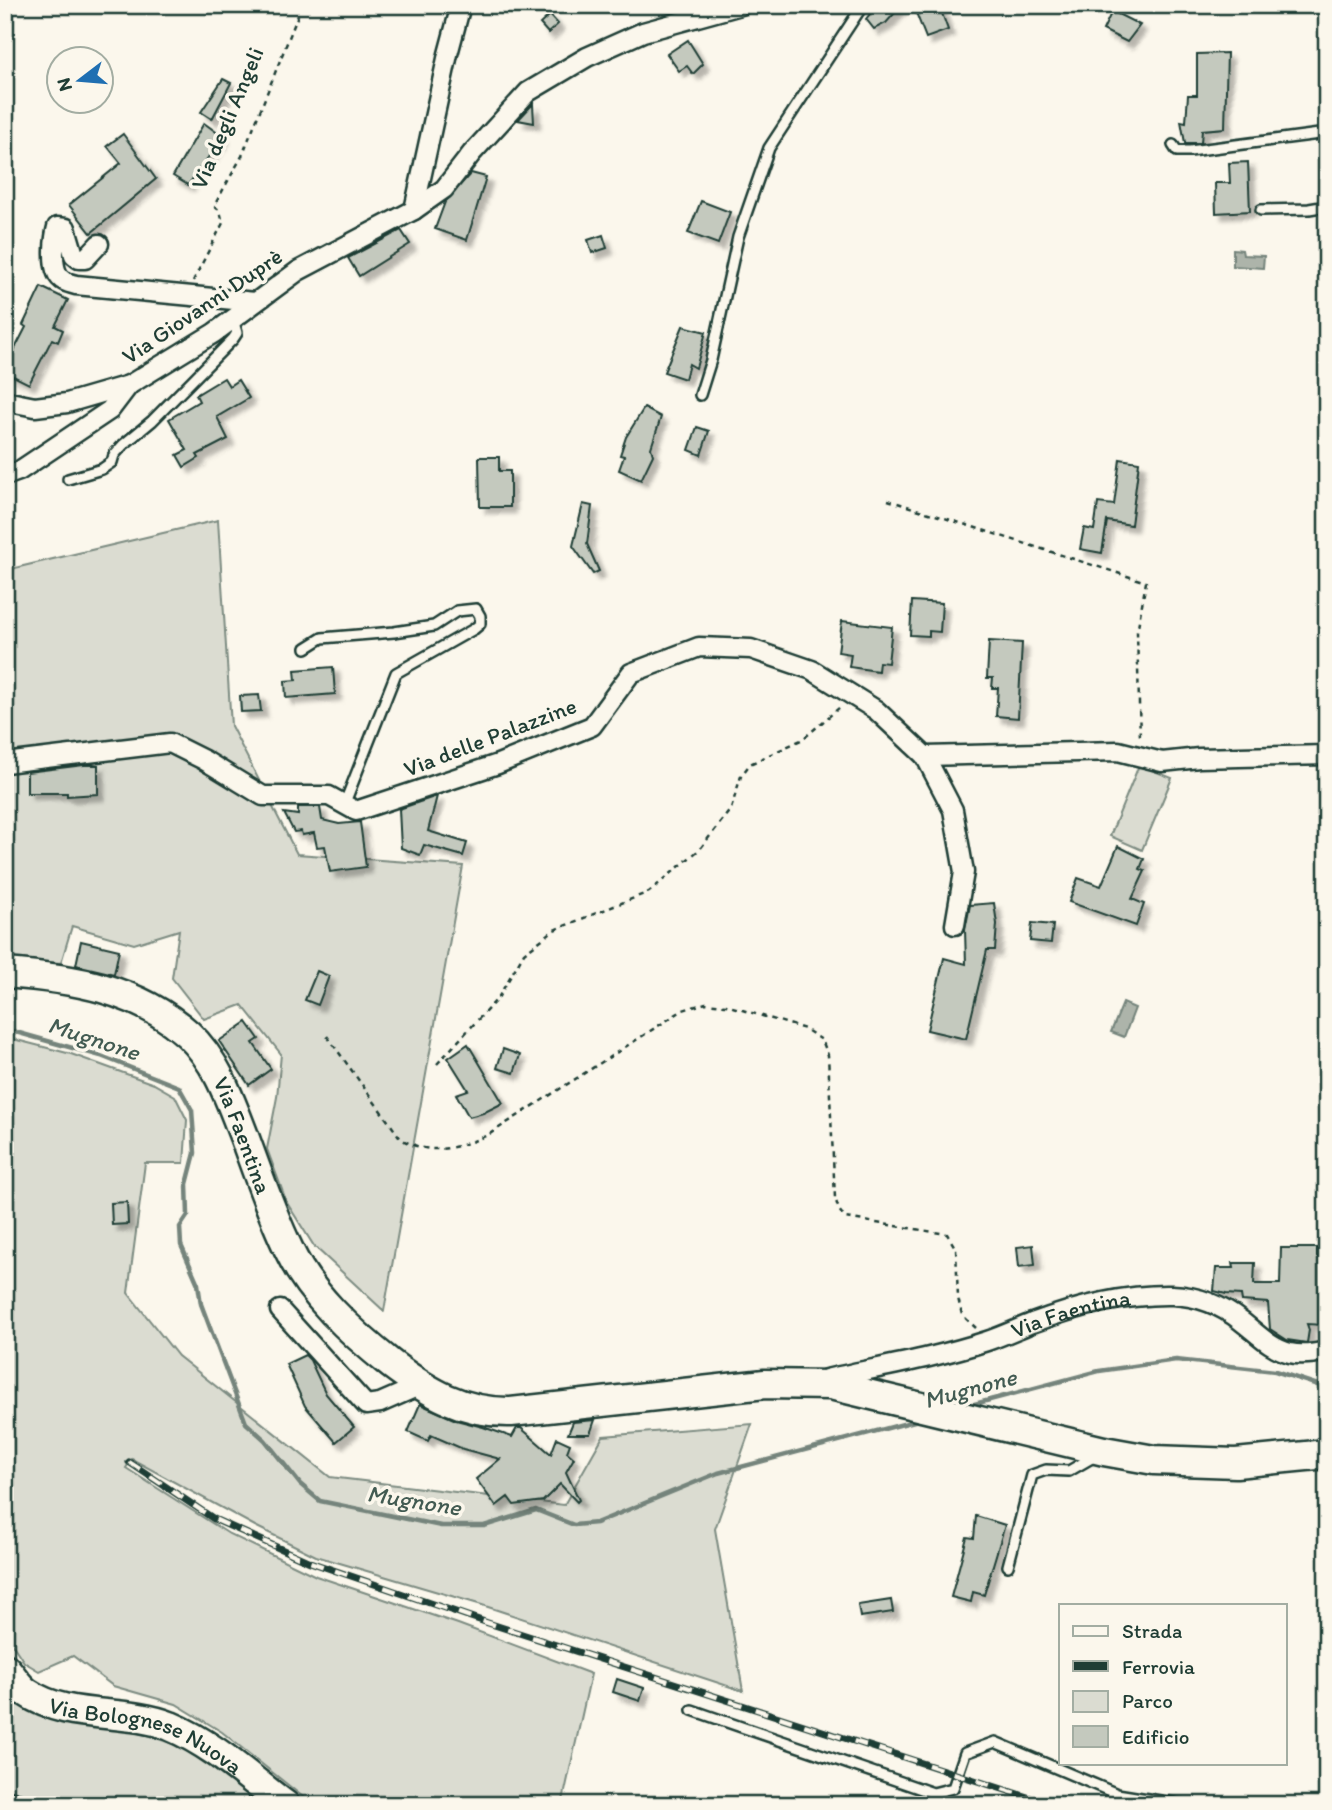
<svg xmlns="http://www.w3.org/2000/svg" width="1332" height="1810" font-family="Itim,sans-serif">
  <defs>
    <filter id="shadow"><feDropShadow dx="6" dy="6" stdDeviation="2" flood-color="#0004"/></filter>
  </defs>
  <rect width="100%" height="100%" fill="#fbf7ec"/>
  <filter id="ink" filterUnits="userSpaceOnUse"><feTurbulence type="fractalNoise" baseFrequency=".0143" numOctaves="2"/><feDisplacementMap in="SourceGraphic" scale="14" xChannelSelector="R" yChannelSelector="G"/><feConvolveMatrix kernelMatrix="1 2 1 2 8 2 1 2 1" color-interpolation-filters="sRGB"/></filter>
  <g filter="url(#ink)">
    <!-- green -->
    <g fill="#dbdcd1" stroke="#7d8c82" stroke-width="2">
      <path d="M 218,520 L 231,726 L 297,854 L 463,866 L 384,1311 L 314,1246 L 287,1203 L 267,1149 L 277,1097 L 281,1054 L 242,1005 L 204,1019 L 172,978 L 179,930 L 134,944 L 72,926 L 61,963 L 5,959 L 5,577 L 15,568 Z"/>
      <path d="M 1139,765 L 1172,778 L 1142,850 L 1110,836 Z"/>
      <path d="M 5,1037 L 71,1054 L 154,1084 L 175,1096 L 187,1120 L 184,1163 L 145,1163 L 128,1293 L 178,1356 L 330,1477 L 564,1505 L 603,1436 L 752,1424 L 715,1529 L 743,1691 L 482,1605 L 316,1556 L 255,1526 L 132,1459 L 126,1468 L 229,1534 L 316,1576 L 458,1624 L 591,1674 L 562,1805 L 313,1805 L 222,1732 L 176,1704 L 113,1686 L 73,1656 L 39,1671 L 24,1662 L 5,1633 Z"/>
      <path d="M 5,1693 L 13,1700 L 49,1714 L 147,1735 L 191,1750 L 267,1805 L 59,1805 L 5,1789 Z"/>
    </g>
    <!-- water -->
    <g fill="#adb4aa" stroke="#74847b" stroke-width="2">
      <path d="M 1233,249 L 1242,250 L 1243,255 L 1264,256 L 1263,268 L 1233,266 Z"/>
      <path d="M 1123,1003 L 1135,1008 L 1124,1037 L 1111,1032 Z"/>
    </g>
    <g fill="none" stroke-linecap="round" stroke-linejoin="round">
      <!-- stream -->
      <g stroke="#74847b" stroke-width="4.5">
        <path d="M 5,1029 L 101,1056 L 179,1087 L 192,1110 L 195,1153 L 187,1184 L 188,1215 L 180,1227 L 181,1245 L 198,1284 L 201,1304 L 246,1423 L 265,1440 L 300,1484 L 320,1501 L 441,1526 L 484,1526 L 536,1510 L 574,1525 L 596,1523 L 718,1473 L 922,1419"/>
        <path d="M 967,1406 L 1099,1371 L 1176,1360 L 1275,1371 L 1327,1388"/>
      </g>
    </g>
    <!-- building -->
    <g fill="#c4c9be" stroke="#1f3d34" stroke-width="2" filter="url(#shadow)">
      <path d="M 877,5 L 902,5 L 886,23 L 874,29 L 866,19 Z"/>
      <path d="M 913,5 L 939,5 L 948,30 L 926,38 Z"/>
      <path d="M 1112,11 L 1140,25 L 1127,42 L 1103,30 Z"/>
      <path d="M 550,15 L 558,24 L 548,33 L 540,24 Z"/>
      <path d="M 688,40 L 703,64 L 693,74 L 687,66 L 679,71 L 667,54 Z"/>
      <path d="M 1227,53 L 1225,128 L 1202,130 L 1201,143 L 1185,143 L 1181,121 L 1186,122 L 1188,95 L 1197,95 L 1197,54 Z"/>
      <path d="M 223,79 L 231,83 L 212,119 L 201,112 Z"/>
      <path d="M 533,104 L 534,123 L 518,120 Z"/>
      <path d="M 204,123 L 223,137 L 188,185 L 173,176 Z"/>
      <path d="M 123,134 L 156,179 L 91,233 L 69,205 L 121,163 L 107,146 Z"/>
      <path d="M 1248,162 L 1250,211 L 1216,213 L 1215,183 L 1230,183 L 1229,163 Z"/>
      <path d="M 471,173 L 486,177 L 467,240 L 435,229 L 445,202 Z"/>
      <path d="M 701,201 L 730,212 L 718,244 L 688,233 Z"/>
      <path d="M 401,230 L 410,244 L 359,276 L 348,258 Z"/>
      <path d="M 603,235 L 607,248 L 592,253 L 588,240 Z"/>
      <path d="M 41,287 L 68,300 L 55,326 L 63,330 L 58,342 L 52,339 L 29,384 L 5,372 L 5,368 L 26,327 L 23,325 Z"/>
      <path d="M 683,326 L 706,332 L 696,368 L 689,364 L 685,379 L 664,372 Z"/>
      <path d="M 224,378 L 229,386 L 238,380 L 249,398 L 217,417 L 228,439 L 197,455 L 199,458 L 184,467 L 177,455 L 187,450 L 169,419 L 199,401 L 196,395 Z"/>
      <path d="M 644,408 L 661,417 L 651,448 L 653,455 L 641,480 L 619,470 L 624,456 L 620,455 L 626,437 Z"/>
      <path d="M 697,427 L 709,431 L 701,455 L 689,450 Z"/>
      <path d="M 479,457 L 499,457 L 499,471 L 510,471 L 510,507 L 480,507 Z"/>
      <path d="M 1120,459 L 1139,462 L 1131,525 L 1107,521 L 1102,553 L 1080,549 L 1084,528 L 1094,530 L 1098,503 L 1114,505 Z"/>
      <path d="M 583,504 L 592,506 L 587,544 L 599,571 L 593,574 L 573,546 Z"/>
      <path d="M 912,601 L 942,603 L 940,632 L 929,631 L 929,636 L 910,635 Z"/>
      <path d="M 842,621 L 892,627 L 888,663 L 879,662 L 878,671 L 849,667 L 851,654 L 838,652 Z"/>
      <path d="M 989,641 L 1022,643 L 1018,718 L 996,716 L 998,688 L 992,688 L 993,678 L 987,678 Z"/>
      <path d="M 333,667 L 335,694 L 286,698 L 285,681 L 296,680 L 295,670 Z"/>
      <path d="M 259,695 L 261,711 L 241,712 L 240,696 Z"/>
      <path d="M 84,765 L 98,765 L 98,794 L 67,796 L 67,793 L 27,793 L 27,772 Z"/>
      <path d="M 437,796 L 428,831 L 467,843 L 463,856 L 424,845 L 420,855 L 401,848 L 399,809 Z"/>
      <path d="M 298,807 L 320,807 L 322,820 L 339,824 L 360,822 L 366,867 L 330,872 L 325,846 L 317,847 L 314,833 L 302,835 L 301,831 L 294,832 L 284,813 L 298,815 Z"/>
      <path d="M 1118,846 L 1144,859 L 1140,869 L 1145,871 L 1132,899 L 1144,904 L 1136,926 L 1069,902 L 1078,878 L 1101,886 Z"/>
      <path d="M 994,903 L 997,924 L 995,950 L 987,950 L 966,1039 L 927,1030 L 944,958 L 966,964 L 965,930 L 970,905 Z"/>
      <path d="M 1032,923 L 1053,925 L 1051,943 L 1030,941 Z"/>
      <path d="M 81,941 L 119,950 L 114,974 L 76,965 Z"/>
      <path d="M 317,971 L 329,976 L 318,1005 L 305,1000 Z"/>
      <path d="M 247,1022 L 259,1039 L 253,1043 L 271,1069 L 249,1085 L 219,1041 Z"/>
      <path d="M 468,1044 L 503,1103 L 483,1113 L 469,1117 L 456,1094 L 468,1090 L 448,1058 Z"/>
      <path d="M 503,1049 L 520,1055 L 514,1073 L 497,1068 Z"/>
      <path d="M 127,1202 L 128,1224 L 112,1225 L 111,1203 Z"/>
      <path d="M 1033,1245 L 1035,1265 L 1019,1267 L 1017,1247 Z"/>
      <path d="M 1281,1248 L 1317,1248 L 1317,1257 L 1327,1256 L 1324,1325 L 1307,1324 L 1309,1330 L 1307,1343 L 1287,1340 L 1270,1329 L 1268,1303 L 1242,1301 L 1241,1295 L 1226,1294 L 1214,1291 L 1216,1268 L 1234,1268 L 1233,1263 L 1255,1263 L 1254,1284 L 1280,1284 Z"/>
      <path d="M 305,1355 L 310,1360 L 326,1394 L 354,1427 L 336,1442 L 305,1406 L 286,1364 Z"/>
      <path d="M 420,1404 L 456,1420 L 483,1427 L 512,1437 L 517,1428 L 521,1428 L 551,1454 L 557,1438 L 570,1444 L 567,1452 L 574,1458 L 566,1472 L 579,1500 L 577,1502 L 560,1484 L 543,1501 L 514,1505 L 508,1497 L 496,1506 L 476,1479 L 500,1459 L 463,1449 L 431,1435 L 428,1441 L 408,1432 Z"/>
      <path d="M 595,1420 L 590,1434 L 568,1434 L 573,1422 Z"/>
      <path d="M 976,1516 L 1005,1525 L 984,1595 L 973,1592 L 971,1602 L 951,1597 L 967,1537 L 974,1538 Z"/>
      <path d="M 891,1600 L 893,1612 L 860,1617 L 858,1605 Z"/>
      <path d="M 617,1679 L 644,1688 L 640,1701 L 613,1692 Z"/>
    </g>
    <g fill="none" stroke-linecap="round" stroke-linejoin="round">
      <defs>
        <g id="service">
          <path d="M 1173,145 L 1177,151 L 1190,151 L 1327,133"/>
          <path d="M 1261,210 L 1309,209 L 1327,206"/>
          <path d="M 700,395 L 711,360 L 738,237 L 769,148 L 863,5"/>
          <path d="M 68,479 L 102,469 L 112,462 L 114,455 L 123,445 L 152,421 L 233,339 L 237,333 L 233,319"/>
          <path d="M 306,648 L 322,638 L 394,632 L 434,626 L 457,611 L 476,609 L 480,616 L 480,624 L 474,629 L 396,673 L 344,805"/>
          <path d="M 1008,1566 L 1032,1475 L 1046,1470 L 1069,1471 L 1095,1456"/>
          <path d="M 692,1710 L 933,1793 L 953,1788 L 965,1753 L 995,1742 L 1117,1794 L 1185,1805"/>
        </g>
        <g id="minor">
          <path d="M 414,210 L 448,54 L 461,5"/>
          <path d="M 99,244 L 85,259 L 79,259 L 74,255 L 66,228 L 57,227 C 54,238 52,262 57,273 C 60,281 68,283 76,285 L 255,302"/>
          <path d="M 5,401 L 35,407 L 67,403 L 129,385 L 214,333 L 298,271 L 414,210 L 444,189 L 472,153 L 528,92 L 587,57 L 643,32 L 741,5"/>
          <path d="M 5,476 L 19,471 L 110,410 L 129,385"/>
          <path d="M 925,756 L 953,810 L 964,872 L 955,925"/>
          <path d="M 5,763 L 170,743 L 204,760 L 263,796 L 329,796 L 356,811 L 498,764 L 592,726 L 631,673 L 699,647 L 751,649 L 812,670 L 876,710 L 925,756 L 1118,751 L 1162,762 L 1199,758 L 1327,755"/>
          <path d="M 280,1310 L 366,1405 L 380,1403 L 419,1386"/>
          <path id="s1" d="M 826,1379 C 880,1367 935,1358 987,1341 C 1002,1336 1017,1329 1032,1323 C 1075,1307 1126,1294 1172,1295 C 1198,1296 1221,1305 1241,1321 C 1257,1333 1270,1348 1290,1353 C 1302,1356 1314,1354 1327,1351"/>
          <path d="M 5,1800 L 22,1805"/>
        </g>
        <g id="primary">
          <path id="s2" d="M 5,973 C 71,978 137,988 188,1034 C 217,1061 230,1100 244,1136 C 258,1174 271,1213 289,1250 C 310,1295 352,1333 391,1364 C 428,1392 463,1413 511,1412 L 765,1384 L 830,1385 L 1104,1451 L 1154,1460 L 1236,1463 L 1327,1454"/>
          <path id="s3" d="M 5,1668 C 12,1675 18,1686 26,1692 C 68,1721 124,1708 170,1726 C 213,1744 248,1777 285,1805"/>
        </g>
      </defs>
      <!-- service casing -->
      <use href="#service" stroke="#1f3d34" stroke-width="14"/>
      <!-- minor casing -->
      <use href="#minor" stroke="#1f3d34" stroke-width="23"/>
      <!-- primary casing -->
      <use href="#primary" stroke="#1f3d34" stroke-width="33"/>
      <!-- path -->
      <g stroke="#1f3d34" stroke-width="2.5" stroke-dasharray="5 5" stroke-linecap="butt">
        <path d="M 193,281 L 223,223 L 220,211 L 214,206 L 242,156 L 302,5"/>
        <path d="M 888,500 L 1146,582 L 1137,632 L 1140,739"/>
        <path d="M 327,1036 L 401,1139 C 432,1157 457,1148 488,1135 L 683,1010 L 706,1003 L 726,1005 L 805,1029 L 822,1040 L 828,1055 L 835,1198 L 839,1210 L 845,1218 L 947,1234 L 956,1249 L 958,1298 L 962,1315 L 976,1328"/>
        <path d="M 437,1064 L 498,998 L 524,953 L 554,930 L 649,892 L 700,849 L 731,809 L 741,776 L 750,764 L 803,739 L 840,707"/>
      </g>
      <!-- service -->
      <use href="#service" stroke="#fbf7ec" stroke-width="9"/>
      <!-- minor -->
      <use href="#minor" stroke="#fbf7ec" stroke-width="18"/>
      <!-- primary -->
      <use href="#primary" stroke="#fbf7ec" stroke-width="28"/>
      <defs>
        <path id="rail" d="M 129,1462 L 214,1519 L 310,1562 L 488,1623 L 1052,1805"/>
      </defs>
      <!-- rail casing -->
      <use href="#rail" stroke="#1f3d34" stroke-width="7"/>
      <!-- rail -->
      <use href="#rail" stroke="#fbf7ec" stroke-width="4.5" stroke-dasharray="13" stroke-linecap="butt"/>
    </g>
  </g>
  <g text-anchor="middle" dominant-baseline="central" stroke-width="7" stroke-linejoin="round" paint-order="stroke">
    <!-- street labels -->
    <g font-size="23" fill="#1f3d34" stroke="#fbf7ec">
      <text transform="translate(227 118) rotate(-67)">Via degli Angeli</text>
      <text transform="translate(202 306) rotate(-34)">Via Giovanni Duprè</text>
      <text transform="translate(490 737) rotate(-21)">Via delle Palazzine</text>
      <text stroke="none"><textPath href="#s2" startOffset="313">Via Faentina</textPath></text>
      <text stroke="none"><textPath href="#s1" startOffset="254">Via Faentina</textPath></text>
      <text stroke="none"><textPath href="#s3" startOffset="161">Via Bolognese Nuova</textPath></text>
    </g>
    <!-- water labels -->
    <g font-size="24" font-style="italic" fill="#425b52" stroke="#fbf7ec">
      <text transform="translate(94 1038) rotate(18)">Mugnone</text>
      <text transform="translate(970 1388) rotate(-15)">Mugnone</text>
      <text transform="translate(414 1500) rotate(9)">Mugnone</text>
    </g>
  </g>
  <!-- margin -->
  <rect width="1332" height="1810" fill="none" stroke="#fbf7ec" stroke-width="28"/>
  <rect x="14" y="14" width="1304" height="1782" fill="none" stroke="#1f3d34" stroke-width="2.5" filter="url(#ink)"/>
  <!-- legend -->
  <rect x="1059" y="1604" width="228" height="161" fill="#fbf7ec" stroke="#a3ada2" stroke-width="2"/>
  <rect x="1073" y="1626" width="35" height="10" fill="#fbf7ec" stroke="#a3ada2" stroke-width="2"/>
  <text x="1122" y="1638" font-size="21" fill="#1f3d34">Strada</text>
  <rect x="1073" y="1661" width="35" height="10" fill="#1f3d34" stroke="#a3ada2" stroke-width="2"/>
  <text x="1122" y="1674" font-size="21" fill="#1f3d34">Ferrovia</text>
  <rect x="1073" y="1691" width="35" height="21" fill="#dbdcd1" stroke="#a3ada2" stroke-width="2"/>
  <text x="1122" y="1708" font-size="21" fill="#1f3d34">Parco</text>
  <rect x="1073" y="1726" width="35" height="21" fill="#c4c9be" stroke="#a3ada2" stroke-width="2"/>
  <text x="1122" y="1744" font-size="21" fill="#1f3d34">Edificio</text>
  <!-- north arrow -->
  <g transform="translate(80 80) rotate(254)"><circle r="33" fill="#fbf7ec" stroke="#a3ada2" stroke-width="2"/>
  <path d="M0-5L12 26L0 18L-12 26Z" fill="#1f6fb2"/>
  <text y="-10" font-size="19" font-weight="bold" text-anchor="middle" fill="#1f3d34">N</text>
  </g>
</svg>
